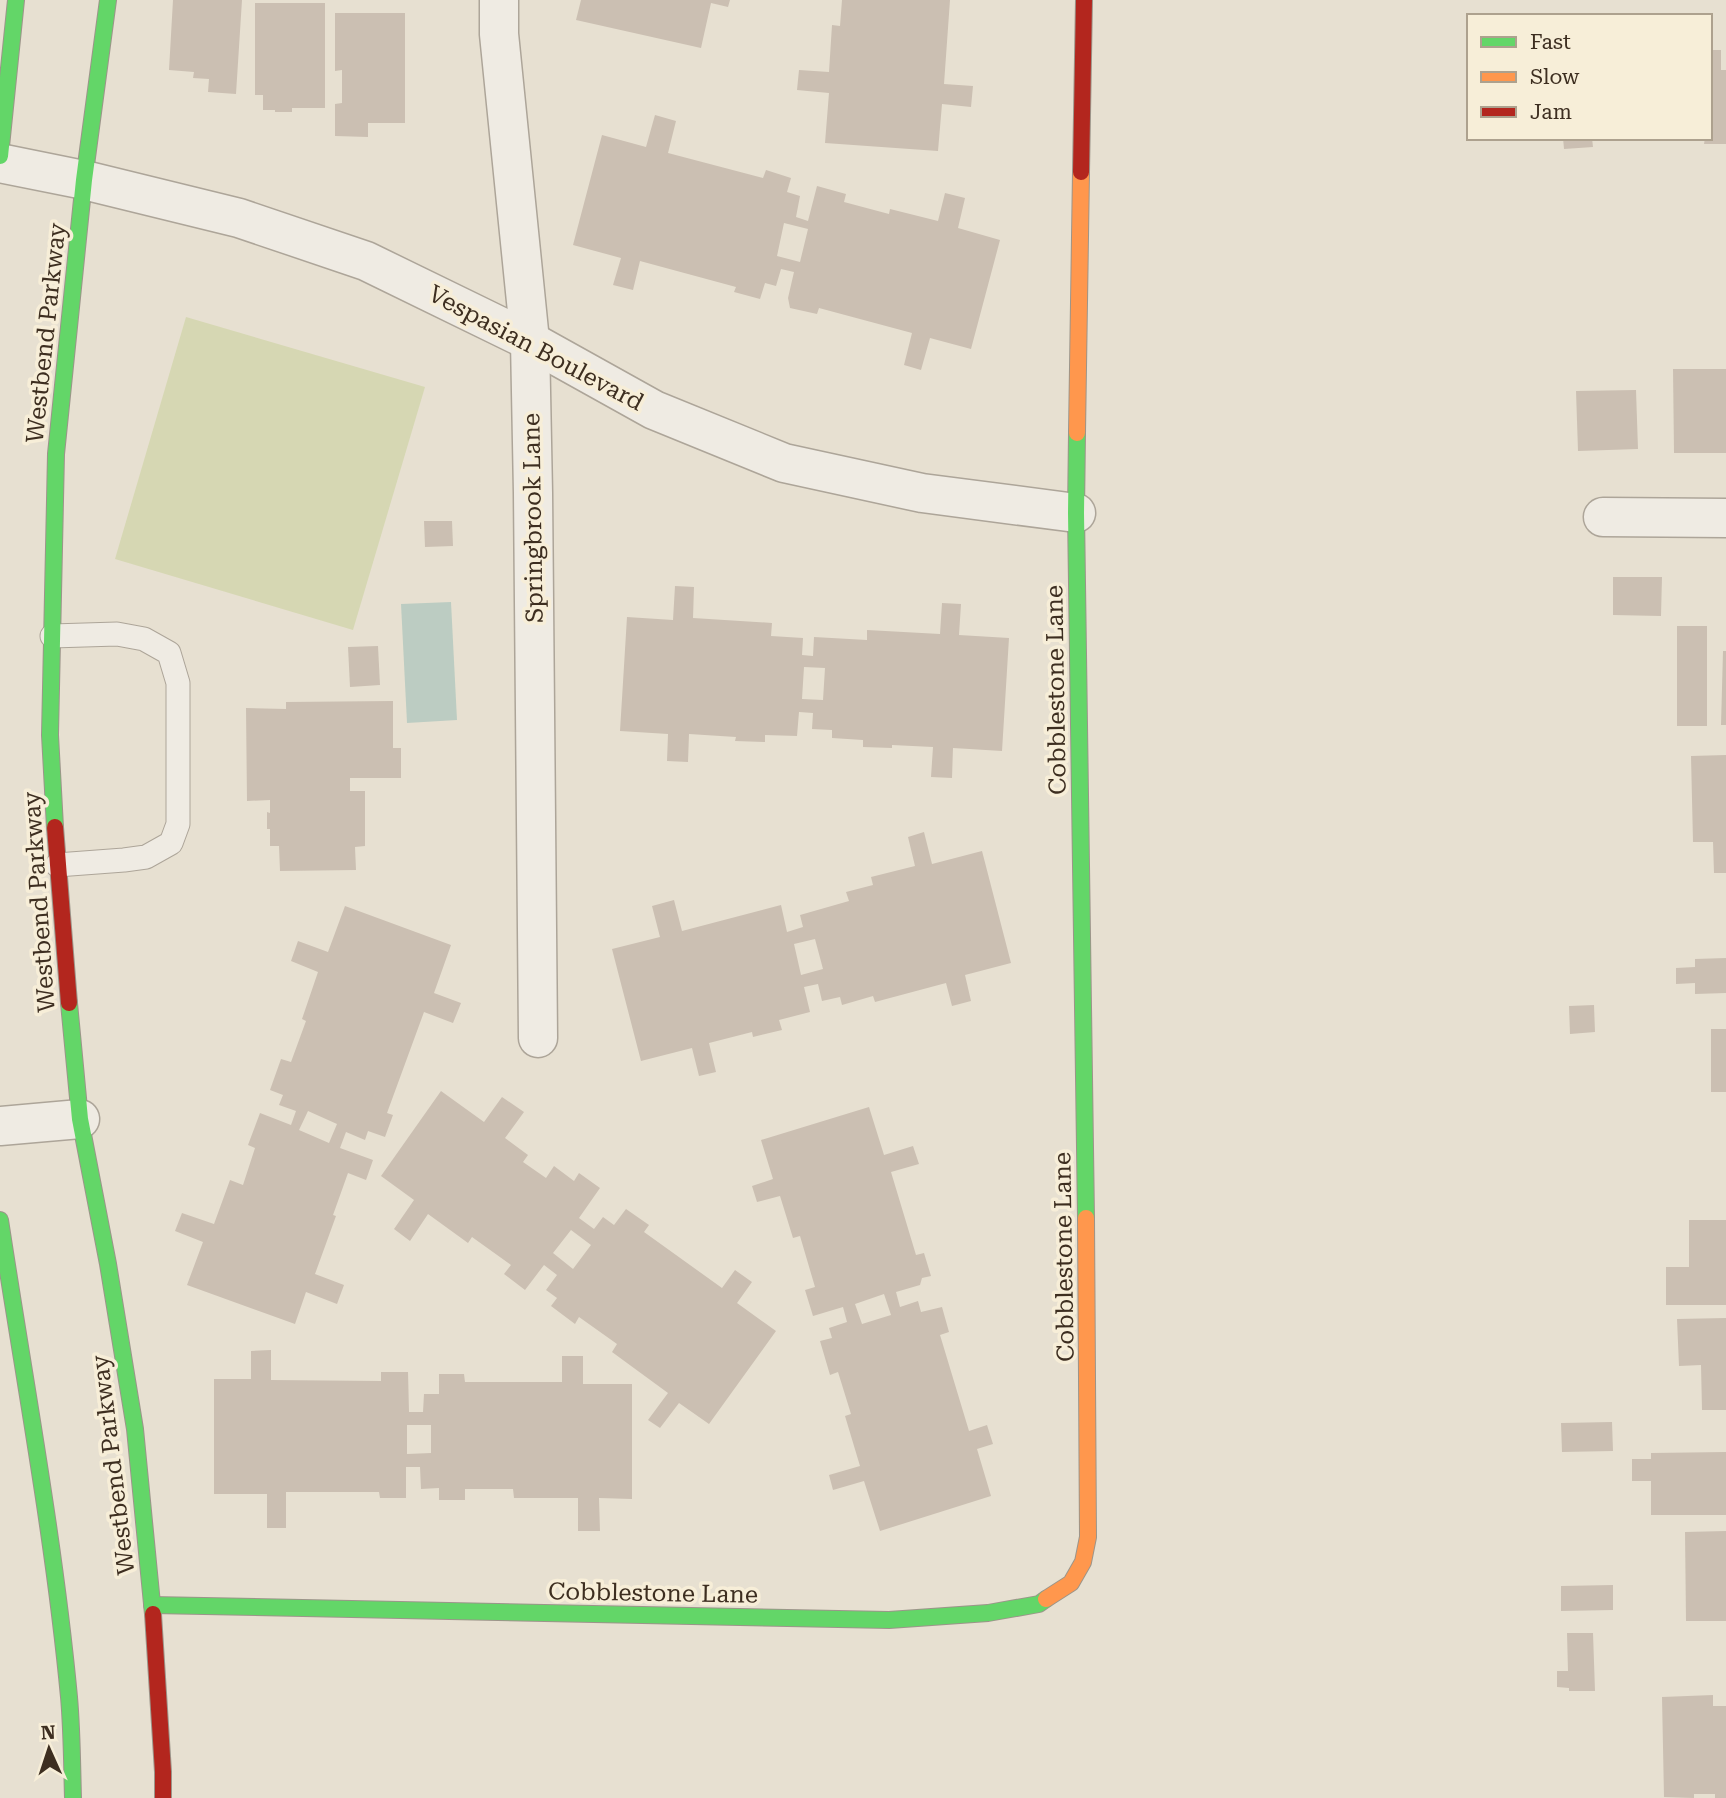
<svg xmlns="http://www.w3.org/2000/svg" width="1726" height="1798" font-family="'Roboto Serif',serif">
  <rect width="100%" height="100%" fill="#e7e0d1"/>
  <!-- green -->
  <path fill="#d6d7b3" d="M 186,317 L 425,387 L 353,630 L 115,559 Z"/>
  <!-- water -->
  <path fill="#bcccc2" d="M 451,602 L 457,720 L 407,723 L 401,604 Z"/>
  <!-- building -->
  <g fill="#cbbfb2" fill-rule="evenodd">
    <path d="M 173,0 L 242,0 L 236,94 L 208,92 L 209,79 L 193,78 L 194,72 L 169,70 Z"/>
    <path d="M 581,0 L 730,0 L 728,7 L 711,3 L 701,48 L 576,20 Z"/>
    <path d="M 842,0 L 950,0 L 944,84 L 973,86 L 971,107 L 942,104 L 938,151 L 825,143 L 829,93 L 797,90 L 799,70 L 829,72 L 832,25 L 840,26 Z"/>
    <path d="M 255,3 L 325,3 L 325,108 L 292,108 L 292,112 L 275,112 L 275,110 L 263,110 L 263,95 L 255,95 Z"/>
    <path d="M 335,13 L 405,13 L 405,123 L 368,123 L 368,137 L 335,136 L 335,104 L 342,103 L 342,70 L 335,71 Z"/>
    <path d="M 1710,50 L 1721,50 L 1721,70 L 1726,70 L 1726,144 L 1704,144 L 1705,138 L 1710,138 Z"/>
    <path d="M 655,115 L 676,121 L 668,153 L 763,178 L 766,170 L 791,178 L 787,192 L 800,196 L 796,217 L 808,221 L 817,186 L 846,194 L 844,202 L 889,214 L 890,209 L 938,221 L 945,193 L 965,198 L 958,228 L 1000,240 L 971,349 L 930,338 L 921,370 L 904,365 L 912,333 L 819,308 L 817,314 L 790,308 L 788,298 L 794,272 L 781,269 L 776,286 L 765,283 L 760,299 L 734,292 L 736,287 L 640,261 L 633,290 L 613,285 L 621,258 L 573,245 L 602,135 L 646,147 ZM 784,223 L 808,229 L 800,262 L 777,256 Z"/>
    <path d="M 1563,138 L 1592,138 L 1593,147 L 1564,149 Z"/>
    <path d="M 1673,369 L 1726,369 L 1726,453 L 1674,453 Z"/>
    <path d="M 1636,390 L 1638,449 L 1578,451 L 1576,391 Z"/>
    <path d="M 424,521 L 452,521 L 453,546 L 425,547 Z"/>
    <path d="M 1613,577 L 1662,577 L 1661,616 L 1613,615 Z"/>
    <path d="M 675,586 L 694,587 L 693,618 L 772,623 L 771,636 L 803,638 L 802,655 L 813,656 L 814,637 L 867,640 L 867,630 L 940,634 L 942,603 L 961,604 L 959,635 L 1009,638 L 1002,751 L 953,748 L 952,778 L 931,777 L 933,747 L 892,745 L 892,748 L 863,747 L 863,740 L 832,738 L 832,730 L 812,729 L 813,713 L 799,712 L 797,736 L 765,735 L 765,742 L 735,741 L 736,737 L 689,734 L 688,762 L 667,761 L 668,734 L 620,731 L 627,617 L 673,620 ZM 804,667 L 825,668 L 823,700 L 802,699 Z"/>
    <rect x="1677" y="626" width="30" height="100"/>
    <path d="M 378,646 L 380,685 L 350,687 L 348,647 Z"/>
    <path d="M 1723,651 L 1726,651 L 1726,725 L 1721,725 Z"/>
    <path d="M 393,701 L 393,748 L 401,748 L 401,778 L 350,778 L 350,791 L 365,791 L 365,846 L 355,847 L 356,870 L 280,871 L 279,846 L 270,846 L 270,829 L 267,829 L 267,812 L 270,813 L 270,800 L 247,801 L 246,708 L 286,709 L 286,702 Z"/>
    <path d="M 1726,755 L 1726,873 L 1714,873 L 1713,842 L 1693,842 L 1691,756 Z"/>
    <path d="M 924,832 L 932,864 L 982,851 L 1011,963 L 965,975 L 971,1001 L 952,1006 L 946,983 L 875,1002 L 873,996 L 842,1005 L 840,997 L 822,1001 L 818,984 L 804,987 L 810,1012 L 779,1020 L 782,1030 L 753,1037 L 752,1032 L 709,1043 L 716,1072 L 699,1076 L 692,1048 L 641,1061 L 612,949 L 660,937 L 652,906 L 674,900 L 682,931 L 781,905 L 787,932 L 803,927 L 800,915 L 849,901 L 846,892 L 873,885 L 871,877 L 915,866 L 908,837 ZM 815,939 L 823,969 L 801,975 L 794,944 Z"/>
    <path d="M 345,906 L 451,945 L 434,993 L 461,1003 L 453,1023 L 424,1012 L 387,1113 L 393,1115 L 385,1137 L 368,1131 L 365,1140 L 346,1132 L 340,1148 L 373,1160 L 366,1180 L 348,1173 L 333,1215 L 336,1216 L 315,1274 L 344,1285 L 337,1304 L 306,1292 L 295,1324 L 187,1285 L 203,1242 L 175,1231 L 182,1213 L 214,1224 L 230,1180 L 243,1185 L 255,1148 L 248,1145 L 260,1113 L 291,1125 L 296,1111 L 279,1105 L 283,1095 L 270,1090 L 281,1059 L 291,1062 L 306,1021 L 302,1019 L 318,972 L 291,961 L 298,941 L 328,952 ZM 308,1111 L 337,1124 L 329,1143 L 299,1130 Z"/>
    <path d="M 1726,958 L 1726,993 L 1695,994 L 1695,983 L 1676,984 L 1676,968 L 1695,967 L 1695,959 Z"/>
    <path d="M 1594,1005 L 1595,1032 L 1570,1034 L 1569,1006 Z"/>
    <rect x="1711" y="1029" width="15" height="63"/>
    <path d="M 441,1091 L 484,1122 L 502,1097 L 524,1112 L 505,1138 L 528,1155 L 523,1162 L 546,1178 L 554,1166 L 574,1181 L 579,1173 L 600,1188 L 579,1218 L 594,1229 L 603,1217 L 614,1225 L 626,1209 L 649,1225 L 644,1232 L 722,1288 L 735,1270 L 752,1282 L 737,1303 L 776,1331 L 709,1424 L 679,1403 L 660,1428 L 648,1420 L 668,1393 L 612,1352 L 617,1344 L 579,1317 L 575,1324 L 551,1306 L 557,1298 L 546,1290 L 557,1275 L 544,1265 L 525,1290 L 504,1274 L 511,1265 L 472,1237 L 468,1243 L 428,1214 L 410,1241 L 394,1229 L 414,1200 L 381,1176 ZM 571,1230 L 591,1245 L 573,1269 L 553,1253 Z"/>
    <path d="M 869,1107 L 884,1155 L 913,1146 L 919,1164 L 891,1172 L 916,1255 L 924,1253 L 931,1276 L 922,1278 L 920,1285 L 896,1292 L 900,1307 L 918,1301 L 921,1312 L 942,1307 L 949,1332 L 940,1335 L 969,1431 L 987,1425 L 993,1444 L 977,1449 L 991,1496 L 880,1531 L 864,1481 L 833,1490 L 829,1475 L 860,1466 L 845,1416 L 851,1414 L 838,1372 L 830,1375 L 820,1341 L 832,1338 L 829,1328 L 847,1322 L 843,1307 L 813,1316 L 805,1290 L 815,1287 L 800,1236 L 793,1238 L 780,1196 L 757,1202 L 752,1186 L 773,1179 L 761,1140 ZM 884,1294 L 891,1315 L 862,1324 L 855,1304 Z"/>
    <path d="M 1689,1220 L 1726,1220 L 1726,1305 L 1666,1305 L 1666,1267 L 1689,1267 Z"/>
    <path d="M 1726,1318 L 1726,1410 L 1702,1410 L 1701,1365 L 1679,1366 L 1677,1319 Z"/>
    <path d="M 271,1350 L 271,1380 L 381,1381 L 381,1372 L 408,1372 L 409,1412 L 423,1412 L 424,1394 L 439,1394 L 439,1374 L 464,1374 L 465,1382 L 562,1382 L 562,1356 L 583,1356 L 583,1384 L 632,1384 L 632,1499 L 599,1498 L 600,1531 L 578,1531 L 578,1498 L 514,1498 L 513,1489 L 465,1489 L 465,1500 L 439,1500 L 439,1488 L 421,1489 L 420,1467 L 406,1467 L 406,1498 L 380,1498 L 379,1492 L 286,1492 L 286,1528 L 267,1528 L 267,1494 L 214,1494 L 214,1379 L 251,1379 L 251,1351 ZM 407,1425 L 431,1425 L 431,1453 L 407,1454 Z"/>
    <path d="M 1612,1422 L 1613,1451 L 1562,1452 L 1561,1423 Z"/>
    <path d="M 1726,1452 L 1726,1515 L 1651,1515 L 1651,1481 L 1632,1481 L 1632,1459 L 1651,1459 L 1651,1453 Z"/>
    <path d="M 1726,1531 L 1726,1621 L 1686,1621 L 1685,1532 Z"/>
    <path d="M 1613,1585 L 1613,1610 L 1561,1611 L 1561,1586 Z"/>
    <path d="M 1567,1633 L 1593,1633 L 1595,1691 L 1569,1691 L 1569,1688 L 1557,1687 L 1557,1671 L 1568,1671 Z"/>
    <path d="M 1713,1695 L 1713,1706 L 1726,1706 L 1726,1798 L 1715,1798 L 1715,1794 L 1694,1794 L 1694,1798 L 1664,1797 L 1662,1697 Z"/>
  </g>
  <g fill="none" stroke-linecap="round" stroke-linejoin="round">
    <defs>
      <path id="lane" d="M 52,636 L 117,634 L 144,639 L 169,653 L 178,683 L 178,824 L 171,843 L 146,857 L 124,860 L 57,865"/>
      <g id="street">
        <path d="M 499,0 L 499,34 L 530,341 L 533,493 L 538,1038"/>
        <path d="M 0,163 L 84,180 L 239,218 L 366,261 L 530,341 L 654,410 L 784,463 L 922,493 L 1076,513"/>
        <path d="M 1603,517 L 1726,518"/>
        <path d="M 0,1126 L 80,1119"/>
      </g>
      <g id="fast">
        <path d="M 0,156 L 16,0"/>
        <path d="M 1077,433 L 1076,513 L 1086,1218"/>
        <path d="M 55,827 L 50,735 L 56,454 L 84,180 L 108,0"/>
        <path d="M 69,1003 L 80,1119 L 108,1264 L 135,1429 L 153,1614"/>
        <path d="M 0,1220 C 24,1379 54,1537 69,1697 C 72,1731 72,1764 73,1798"/>
        <path d="M 152,1605 L 889,1620 L 988,1613 L 1039,1604 L 1046,1599"/>
      </g>
      <g id="slow">
        <path d="M 1077,433 L 1081,172"/>
        <path d="M 1046,1599 L 1071,1583 L 1083,1562 L 1088,1537 L 1086,1218"/>
      </g>
      <g id="jam">
        <path d="M 1081,172 L 1084,0"/>
        <path d="M 55,827 L 69,1003"/>
        <path d="M 153,1614 L 163,1772 L 163,1798"/>
      </g>
    </defs>
    <!-- lane casing -->
    <use href="#lane" stroke="#ada599" stroke-width="25"/>
    <!-- street casing -->
    <use href="#street" stroke="#ada599" stroke-width="41"/>
    <!-- fast casing -->
    <use href="#fast" stroke="#9c958a" stroke-width="18"/>
    <!-- slow casing -->
    <use href="#slow" stroke="#9c958a" stroke-width="18"/>
    <!-- jam casing -->
    <use href="#jam" stroke="#9c958a" stroke-width="18"/>
    <!-- lane -->
    <use href="#lane" stroke="#efebe3" stroke-width="23"/>
    <!-- street -->
    <use href="#street" stroke="#efebe3" stroke-width="38"/>
    <!-- fast -->
    <use href="#fast" stroke="#63d668" stroke-width="16"/>
    <!-- slow -->
    <use href="#slow" stroke="#ff974d" stroke-width="16"/>
    <!-- jam -->
    <use href="#jam" stroke="#b3261e" stroke-width="16"/>
  </g>
  <g text-anchor="middle" dominant-baseline="central" stroke-width="7" stroke-linejoin="round" paint-order="stroke">
    <!-- street labels -->
    <g font-size="24" fill="#3d2e20" stroke="#f7eed8">
      <text transform="translate(46 333) rotate(-84)">Westbend Parkway</text>
      <text transform="translate(536 348) rotate(28)">Vespasian Boulevard</text>
      <text transform="translate(533 518) rotate(-91)">Springbrook Lane</text>
      <text transform="translate(1056 690) rotate(-91)">Cobblestone Lane</text>
      <text transform="translate(39 902) rotate(-94)">Westbend Parkway</text>
      <text transform="translate(1064 1257) rotate(-91)">Cobblestone Lane</text>
      <text transform="translate(113 1465) rotate(-97)">Westbend Parkway</text>
      <text transform="translate(653 1593) rotate(1)">Cobblestone Lane</text>
    </g>
  </g>
  <!-- legend -->
  <rect x="1467" y="14" width="245" height="126" fill="#f7eed8" stroke="#ada18e" stroke-width="2"/>
  <rect x="1481" y="37" width="35" height="10" fill="#63d668" stroke="#ada18e" stroke-width="2"/>
  <text x="1530" y="49" font-size="21" fill="#3d2e20">Fast</text>
  <rect x="1481" y="72" width="35" height="10" fill="#ff974d" stroke="#ada18e" stroke-width="2"/>
  <text x="1530" y="84" font-size="21" fill="#3d2e20">Slow</text>
  <rect x="1481" y="107" width="35" height="10" fill="#b3261e" stroke="#ada18e" stroke-width="2"/>
  <text x="1530" y="119" font-size="21" fill="#3d2e20">Jam</text>
  <!-- north arrow -->
  <g transform="translate(49 1749) rotate(357)" stroke="#f7eed8" stroke-width="5" paint-order="stroke">
  <path d="M0-5L12 26L0 18L-12 26Z" fill="#3d2e20"/>
  <text y="-10" font-size="19" font-weight="bold" text-anchor="middle" fill="#3d2e20">N</text>
  </g>
</svg>
